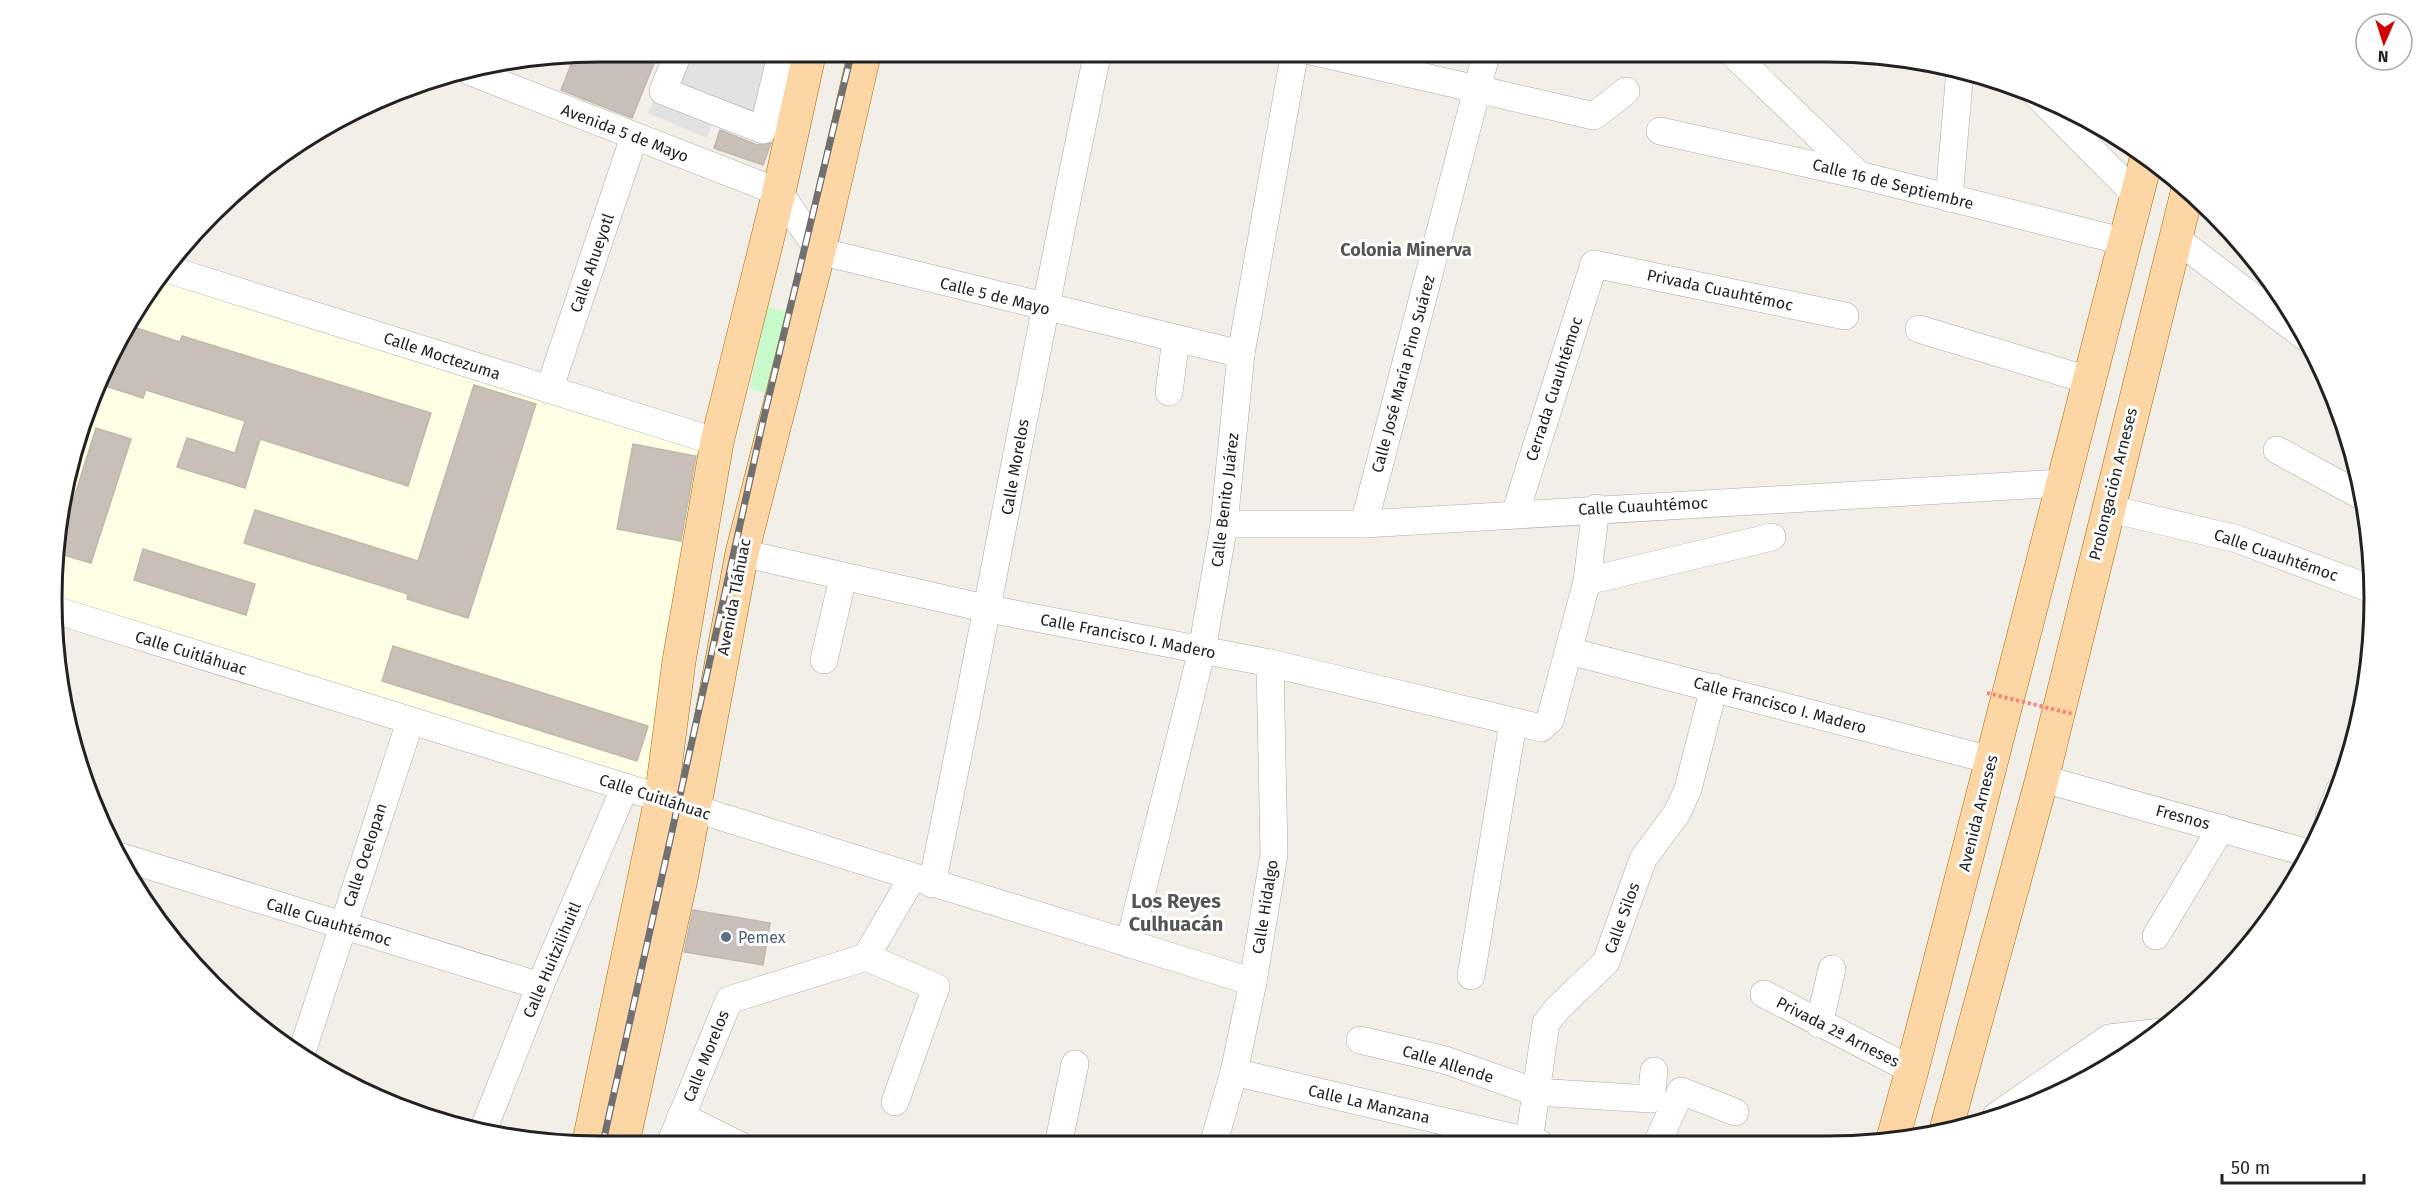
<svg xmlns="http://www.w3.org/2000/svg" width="2426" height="1198" font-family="'Fira Sans',sans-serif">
  <rect width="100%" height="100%" fill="#f2efe9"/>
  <!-- education -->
  <path fill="#ffffe5" d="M 167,269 L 717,442 L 661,799 L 58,611 L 62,492 L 93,389 L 143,295 Z"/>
  <!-- park -->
  <path fill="#c8facc" d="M 765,306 L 791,313 L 770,394 L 750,389 Z"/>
  <!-- parking -->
  <path fill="#e2e2e2" d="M 674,51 L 786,51 L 768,128 L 715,113 L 707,138 L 648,113 Z"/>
  <!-- building -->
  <g fill="#c7bfb8" stroke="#c4b6ab" stroke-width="1.5">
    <path d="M 599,51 L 659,51 L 632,118 L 561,90 L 575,55 Z"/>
    <path d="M 720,130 L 757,145 L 771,143 L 763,165 L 714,148 Z"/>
    <path d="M 127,325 L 180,342 L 182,336 L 431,413 L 408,486 L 260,439 L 245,488 L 177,467 L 187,438 L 235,453 L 245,421 L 146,390 L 143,398 L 96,383 Z"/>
    <path d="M 474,385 L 536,404 L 468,618 L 407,599 L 408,594 L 244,543 L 255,510 L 418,561 Z"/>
    <path d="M 96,428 L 131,439 L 91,563 L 60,554 L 60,543 Z"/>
    <path d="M 633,444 L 696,456 L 681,541 L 617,529 Z"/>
    <path d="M 143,549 L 255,584 L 246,615 L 134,580 Z"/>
    <path d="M 393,646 L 648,726 L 637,761 L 382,681 Z"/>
    <path d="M 693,910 L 770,923 L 763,965 L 684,952 Z"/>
  </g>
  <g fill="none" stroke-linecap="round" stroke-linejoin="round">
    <defs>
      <g id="minor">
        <path d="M 679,51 L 663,91 L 763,130 L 782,51"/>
        <path d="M 1311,51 L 1594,116 L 1626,91"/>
        <path d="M 1730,51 L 1859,175"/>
        <path d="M 471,72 L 779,192 L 819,251 L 1241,354"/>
        <path d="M 2034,92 L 2136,195"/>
        <path d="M 1660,131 L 1859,175 L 2126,242"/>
        <path d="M 1949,198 L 1960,70"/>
        <path d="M 2174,237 L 2305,337"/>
        <path d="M 167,269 L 717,442"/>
        <path d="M 1919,329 L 2088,380"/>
        <path d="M 549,390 L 634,137"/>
        <path d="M 1169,392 L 1176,339"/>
        <path d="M 2277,450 L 2365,498"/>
        <path d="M 2107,508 L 2237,539 L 2374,590"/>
        <path d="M 1515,514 L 1594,264 L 1845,316"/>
        <path d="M 1224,524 L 1364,524 L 2062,483"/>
        <path d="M 1364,524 L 1487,51"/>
        <path d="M 742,553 L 989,609 L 1270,663 L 1541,728 L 1550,720 L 1587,581 L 1596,508"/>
        <path d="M 1587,581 L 1772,537"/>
        <path d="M 58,611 L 1253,982"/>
        <path d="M 1569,651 L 1991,760"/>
        <path d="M 824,660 L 843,577"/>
        <path d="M 2058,783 L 2308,853"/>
        <path d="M 2329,817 L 2339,791"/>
        <path d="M 118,856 L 540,986"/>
        <path d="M 932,884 C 989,607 1039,328 1098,51"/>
        <path d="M 2156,936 L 2221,828"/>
        <path d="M 1129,944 L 1202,650 L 1224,524 L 1241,354 L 1295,51"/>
        <path d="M 866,957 L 936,987 L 895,1102"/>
        <path d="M 1471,976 L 1513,723"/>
        <path d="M 1764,994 L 1912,1070"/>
        <path d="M 1819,1024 L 1832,969"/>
        <path d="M 1360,1040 L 1445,1060 L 1535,1092 L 1651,1099 L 1654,1071"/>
        <path d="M 300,1058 L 410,722"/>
        <path d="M 1234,1072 L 1540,1144"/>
        <path d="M 681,1116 L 741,1146"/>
        <path d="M 1996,1116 L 2109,1038 L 2162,1032"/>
        <path d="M 482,1133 L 540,986 L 625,787"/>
        <path d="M 1529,1141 L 1546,1023 L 1558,1008 L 1606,962 L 1643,859 L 1677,813 L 1688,789 L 1714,687"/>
        <path d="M 1657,1143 L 1681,1091 L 1735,1112"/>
        <path d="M 1058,1145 L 1075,1064"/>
        <path d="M 1213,1145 L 1234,1072 L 1253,982 L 1274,854 L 1270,663"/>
        <path d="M 669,1147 L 729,1000 L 866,957 L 912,878"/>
      </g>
      <g id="major">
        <path d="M 1946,1130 L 2042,779 L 2188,189"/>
        <path d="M 1892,1142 L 1912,1070 L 2147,156"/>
        <path d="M 588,1146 L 661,799 L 679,661 L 717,442 L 779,192 L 810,51"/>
        <path d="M 622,1147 L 681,879 L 742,553 L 819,251 L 865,51"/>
      </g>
    </defs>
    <!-- minor casing -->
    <use href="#minor" stroke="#a9a9a9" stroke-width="28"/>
    <!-- major casing -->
    <use href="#major" stroke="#a06b00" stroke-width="34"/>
    <!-- minor -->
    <use href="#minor" stroke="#fff" stroke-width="27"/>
    <!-- major -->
    <use href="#major" stroke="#fcd6a4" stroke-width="33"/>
    <defs>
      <path id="rail" d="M 602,1147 L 763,421 L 852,51"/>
    </defs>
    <!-- rail casing -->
    <use href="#rail" stroke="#707070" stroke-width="7"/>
    <!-- rail -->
    <use href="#rail" stroke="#fff" stroke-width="4.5" stroke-dasharray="14" stroke-linecap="butt"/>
    <!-- path-bridge -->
    <path stroke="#fa8072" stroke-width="4" stroke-dasharray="3 3" stroke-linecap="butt" d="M 1987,693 L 2073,714"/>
  </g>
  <!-- markers -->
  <circle fill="#5c6f8a" stroke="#fff" stroke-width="2" cx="726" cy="937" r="6"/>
  <g text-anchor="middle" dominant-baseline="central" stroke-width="6" stroke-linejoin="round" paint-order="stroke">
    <!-- street labels -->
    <g font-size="16" fill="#222" stroke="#fff">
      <text transform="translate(625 133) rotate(21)">Avenida 5 de Mayo</text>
      <text transform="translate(1893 184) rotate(14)">Calle 16 de Septiembre</text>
      <text transform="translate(592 263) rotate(-71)">Calle Ahueyotl</text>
      <text transform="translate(1720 290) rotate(12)">Privada Cuauhtémoc</text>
      <text transform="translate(995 296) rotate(14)">Calle 5 de Mayo</text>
      <text transform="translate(442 356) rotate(18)">Calle Moctezuma</text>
      <text transform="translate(1403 374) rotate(-75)">Calle José María Pino Suárez</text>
      <text transform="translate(1554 389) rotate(-72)">Cerrada Cuauhtémoc</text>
      <text transform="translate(1015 467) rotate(-80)">Calle Morelos</text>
      <text transform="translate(2113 484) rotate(-76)">Prolongación Arneses</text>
      <text transform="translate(1225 500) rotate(-83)">Calle Benito Juárez</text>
      <text transform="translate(1643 506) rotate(-3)">Calle Cuauhtémoc</text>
      <text transform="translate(2276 555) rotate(19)">Calle Cuauhtémoc</text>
      <text transform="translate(734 597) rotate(-79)">Avenida Tláhuac</text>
      <text transform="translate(1128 636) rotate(11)">Calle Francisco I. Madero</text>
      <text transform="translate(191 653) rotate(17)">Calle Cuitláhuac</text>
      <text transform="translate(1780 705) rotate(15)">Calle Francisco I. Madero</text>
      <text transform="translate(655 797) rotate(18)">Calle Cuitláhuac</text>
      <text transform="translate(1978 813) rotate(-76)">Avenida Arneses</text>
      <text transform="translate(2183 817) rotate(15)">Fresnos</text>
      <text transform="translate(365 855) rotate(-72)">Calle Ocelopan</text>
      <text transform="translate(1265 907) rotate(-81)">Calle Hidalgo</text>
      <text transform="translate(1622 918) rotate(-70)">Calle Silos</text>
      <text transform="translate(329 922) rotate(17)">Calle Cuauhtémoc</text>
      <text transform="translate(552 960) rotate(-67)">Calle Huitzilihuitl</text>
      <text transform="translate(1838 1032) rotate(27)">Privada 2ª Arneses</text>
      <text transform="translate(706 1056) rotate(-68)">Calle Morelos</text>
      <text transform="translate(1448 1064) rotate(17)">Calle Allende</text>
      <text transform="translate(1369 1104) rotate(13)">Calle La Manzana</text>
    </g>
    <!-- service labels -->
    <g font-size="16" fill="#4e5e75" stroke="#fff" text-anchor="start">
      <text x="738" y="937">Pemex</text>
    </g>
    <!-- neighbourhood labels -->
    <g font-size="18" font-weight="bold" fill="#555" stroke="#fff">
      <text x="1406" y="250">Colonia Minerva</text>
    </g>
    <!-- quarter labels -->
    <g font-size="20" font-weight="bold" fill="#555" stroke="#fff">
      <text x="1176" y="901">Los Reyes<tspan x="1176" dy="23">Culhuacán</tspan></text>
    </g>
  </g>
  <!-- crop -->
  <path d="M0 0H2426V1198H0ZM599 62H1827A537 537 0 0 1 2364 599V599A537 537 0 0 1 1827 1136H599A537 537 0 0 1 62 599V599A537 537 0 0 1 599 62Z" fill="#fff" fill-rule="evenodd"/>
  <path fill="none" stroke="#222" stroke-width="3" d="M599 62H1827A537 537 0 0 1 2364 599V599A537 537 0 0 1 1827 1136H599A537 537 0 0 1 62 599V599A537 537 0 0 1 599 62Z"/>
  <!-- north arrow -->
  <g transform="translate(2384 42) rotate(183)"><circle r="28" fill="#ffffff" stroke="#a7a7a7" stroke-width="1.5"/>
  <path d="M0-4.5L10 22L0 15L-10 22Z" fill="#d40000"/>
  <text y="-9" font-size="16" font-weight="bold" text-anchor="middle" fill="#222222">N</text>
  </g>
  <!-- scale -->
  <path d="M2222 1174v9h142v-9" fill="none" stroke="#222222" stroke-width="3"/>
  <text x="2231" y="1174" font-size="18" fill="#222222" stroke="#ffffff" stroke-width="4.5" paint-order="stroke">50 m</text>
</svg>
